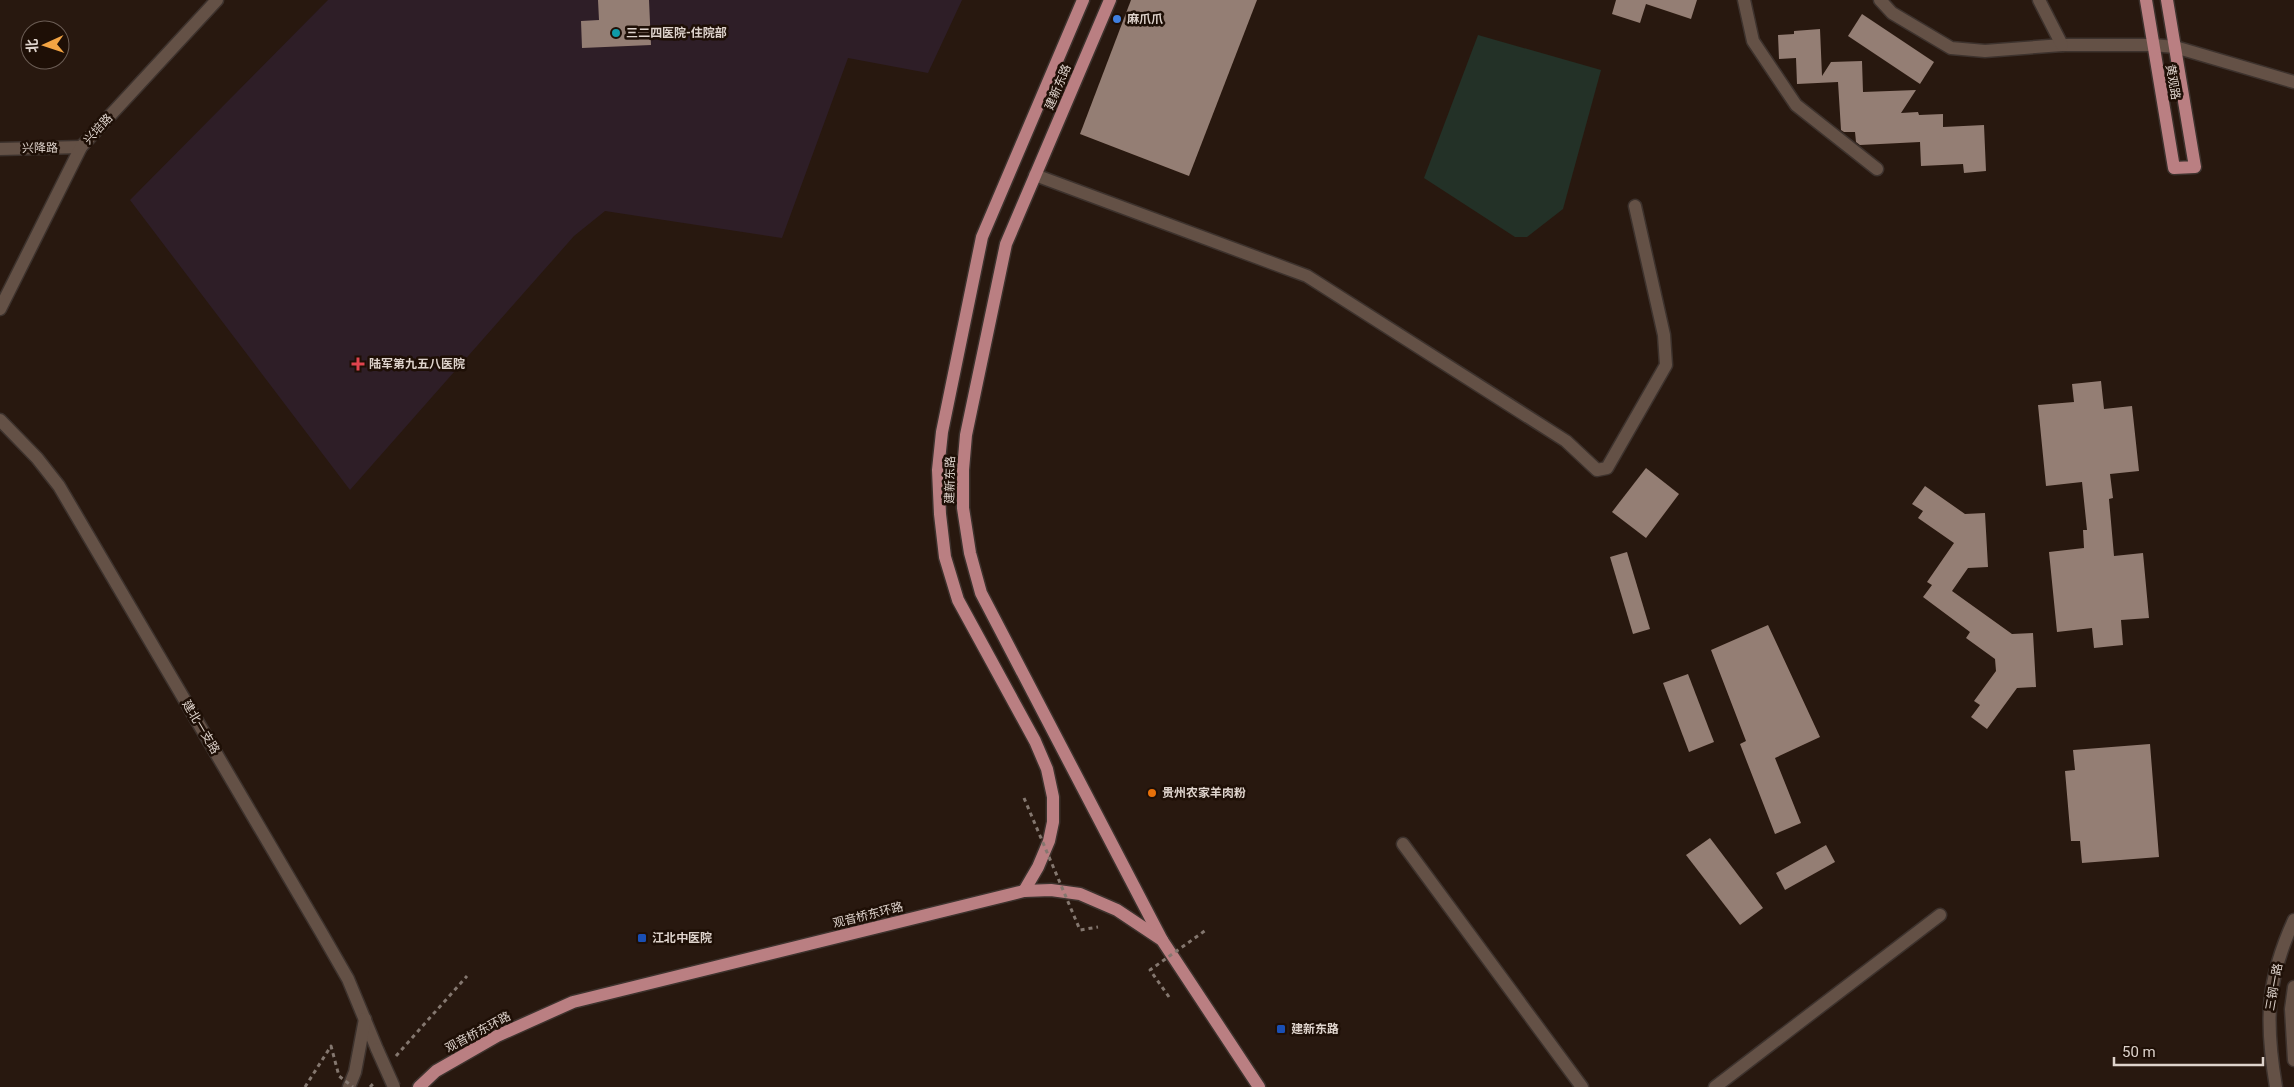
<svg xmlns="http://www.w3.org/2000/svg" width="2294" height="1087" font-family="Roboto,'Noto Sans SC',sans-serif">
  <rect width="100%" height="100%" fill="#28180f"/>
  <!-- medical -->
  <path fill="#2e1e27" d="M 328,0 L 962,0 L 928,73 L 848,58 L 782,238 L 605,211 L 574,236 L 350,490 L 130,200 Z"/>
  <!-- green -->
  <path fill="#233127" d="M 1478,35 L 1601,70 L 1563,209 L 1527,237 L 1515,237 L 1424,178 Z"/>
  <!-- building -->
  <g fill="#947e74">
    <path d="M 598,0 L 649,0 L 651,45 L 582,48 L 581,21 L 599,20 Z"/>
    <path d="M 1131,0 L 1257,0 L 1189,176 L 1080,134 Z"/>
    <path d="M 1616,0 L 1697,0 L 1691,19 L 1646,4 L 1640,23 L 1612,14 Z"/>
    <path d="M 1862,14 L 1934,62 L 1920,84 L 1848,36 Z"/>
    <path d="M 1820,29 L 1822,76 L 1831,62 L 1862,61 L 1863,92 L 1916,90 L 1901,113 L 1918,112 L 1919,115 L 1943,114 L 1943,127 L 1984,125 L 1986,171 L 1964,173 L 1963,164 L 1921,166 L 1920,142 L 1860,145 L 1856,142 L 1855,132 L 1844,132 L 1841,130 L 1838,82 L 1797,84 L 1796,58 L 1779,59 L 1778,35 L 1794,34 L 1794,31 Z"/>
    <path d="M 2101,381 L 2104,409 L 2132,406 L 2139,471 L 2110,474 L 2113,498 L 2109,499 L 2114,556 L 2143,553 L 2149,618 L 2121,620 L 2123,645 L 2094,648 L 2092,628 L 2057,632 L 2049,552 L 2084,548 L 2083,530 L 2087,530 L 2082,482 L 2046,486 L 2038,405 L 2074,402 L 2072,384 Z"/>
    <path d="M 1646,468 L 1679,494 L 1646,538 L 1612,512 Z"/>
    <path d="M 1925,486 L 1965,514 L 1985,513 L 1988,567 L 1968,568 L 1952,591 L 2012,634 L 2033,633 L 2036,687 L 2017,688 L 1987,729 L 1971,717 L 1980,705 L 1974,701 L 1996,671 L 1995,659 L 1966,638 L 1970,632 L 1923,597 L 1932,585 L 1927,582 L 1954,543 L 1918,518 L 1923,511 L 1912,504 Z"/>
    <path d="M 1627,552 L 1650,629 L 1633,634 L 1610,557 Z"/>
    <path d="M 1768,625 L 1820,737 L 1775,758 L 1801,823 L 1775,834 L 1740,744 L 1746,741 L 1711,650 Z"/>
    <path d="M 1688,674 L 1714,742 L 1689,752 L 1663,683 Z"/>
    <path d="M 2150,744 L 2159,857 L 2082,863 L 2080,841 L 2071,841 L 2065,771 L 2075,770 L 2073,750 Z"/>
    <path d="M 1710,838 L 1763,908 L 1740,925 L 1686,855 Z"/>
    <path d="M 1826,845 L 1835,862 L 1785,890 L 1776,873 Z"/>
  </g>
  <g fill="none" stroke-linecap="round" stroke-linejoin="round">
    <defs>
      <g id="minor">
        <path d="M 1744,0 L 1753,41 L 1796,105 L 1877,169"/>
        <path d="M 1880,0 L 1892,13 L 1951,48 L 1985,51 L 2062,45 L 2153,45 L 2175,47 L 2294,82"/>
        <path d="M 2039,0 L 2062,45"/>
        <path d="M 0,149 L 81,147"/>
        <path d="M 1035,175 L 1307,276 L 1566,441 L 1597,470 L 1607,468 L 1666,365 L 1664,335 L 1635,206"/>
        <path d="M 0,309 L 81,147 L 217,0"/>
        <path d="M 0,420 L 37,458 L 59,486 L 321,932 L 348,979 L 377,1049"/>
        <path d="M 1403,844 L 1582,1087"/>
        <path d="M 2294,987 L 2291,1009 L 2294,1060"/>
        <path d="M 349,1087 L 355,1072 L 365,1019"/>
        <path d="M 1715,1087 L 1940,915"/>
        <path d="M 2276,1087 C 2265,1022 2266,981 2294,920"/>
      </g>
      <g id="major">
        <path d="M 1110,0 L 1006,244 L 966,435 L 963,470 L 963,508 L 970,553 L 981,593 L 1162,940"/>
        <path d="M 2146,0 L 2174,168 L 2195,167 L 2167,0"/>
        <path d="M 1024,891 L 1038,867 L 1049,841 L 1053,822 L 1053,797 L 1047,769 L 1035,741 L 958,600 L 945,557 L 940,514 L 938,470 L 942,432 L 982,237 L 1083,0"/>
        <path d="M 419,1087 L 436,1071 L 497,1036 L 573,1002 L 1024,891 L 1051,890 L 1080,894 L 1117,910 L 1162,940 L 1259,1087"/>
      </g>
    </defs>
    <!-- minor casing -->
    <use href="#minor" stroke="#3d322d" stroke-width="15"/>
    <!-- major casing -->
    <use href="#major" stroke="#3d322d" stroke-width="15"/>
    <!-- path -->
    <g stroke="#84776f" stroke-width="3" stroke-dasharray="4 4" stroke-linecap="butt">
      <path d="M 396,1056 L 467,976"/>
      <path d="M 370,1087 L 375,1082"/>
    </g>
    <!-- minor -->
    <use href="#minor" stroke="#645146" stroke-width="12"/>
    <!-- major -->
    <use href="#major" stroke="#ba7f82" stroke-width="12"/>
    <defs>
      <path id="minor-bridge" d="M 377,1049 L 394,1087"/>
    </defs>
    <!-- minor-bridge casing -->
    <use href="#minor-bridge" stroke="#3d322d" stroke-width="15" stroke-linecap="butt"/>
    <!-- path-bridge -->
    <g stroke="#84776f" stroke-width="3" stroke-dasharray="4 4" stroke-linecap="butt">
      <path d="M 1024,798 L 1080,930 L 1098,927"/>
      <path d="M 1169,997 L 1150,970 L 1206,930"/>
      <path d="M 305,1087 L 331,1046 L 339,1076 L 353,1087"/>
    </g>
    <!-- minor-bridge -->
    <use href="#minor-bridge" stroke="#645146" stroke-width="12"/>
  </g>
  <!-- markers -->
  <circle fill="#3f7fe0" stroke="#1e0f06" stroke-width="2" cx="1117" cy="19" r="5"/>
  <circle fill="#0f9aa8" stroke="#1e0f06" stroke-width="2" cx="616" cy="33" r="5"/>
  <path fill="#e0444e" stroke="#1e0f06" stroke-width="2" d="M355.5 356.5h5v5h5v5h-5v5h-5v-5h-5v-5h5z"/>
  <circle fill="#e8710a" stroke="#1e0f06" stroke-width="2" cx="1152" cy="793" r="5"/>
  <g fill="#1a4fb4" stroke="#1e0f06" stroke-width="2">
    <rect x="637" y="933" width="10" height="10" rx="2.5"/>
    <rect x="1276" y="1024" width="10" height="10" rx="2.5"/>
  </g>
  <g text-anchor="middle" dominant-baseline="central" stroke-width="5" stroke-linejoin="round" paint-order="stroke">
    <!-- poi labels -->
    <g font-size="12" font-weight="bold" fill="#ded3cc" stroke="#1e0f06" text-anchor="start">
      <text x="1127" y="19">麻爪爪</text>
      <text x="626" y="33">三二四医院-住院部</text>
      <text x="369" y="364">陆军第九五八医院</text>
      <text x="1162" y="793">贵州农家羊肉粉</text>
      <text x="652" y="938">江北中医院</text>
      <text x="1291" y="1029">建新东路</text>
    </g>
    <!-- street labels -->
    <g font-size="12" fill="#ded3cc" stroke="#1e0f06">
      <text transform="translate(2173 82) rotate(80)">黄观路</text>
      <text transform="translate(1058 87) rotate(-67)">建新东路</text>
      <text transform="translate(98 129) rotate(-47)">兴培路</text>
      <text transform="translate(40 148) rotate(-1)">兴降路</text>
      <text transform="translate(950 480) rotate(-89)">建新东路</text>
      <text transform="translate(201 727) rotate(59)">建北一支路</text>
      <text transform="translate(868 915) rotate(-14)">观音桥东环路</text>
      <text transform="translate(2274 987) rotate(-80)">三钢一路</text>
      <text transform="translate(478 1032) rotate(-28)">观音桥东环路</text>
    </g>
  </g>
  <!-- north arrow -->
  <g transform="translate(45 45) rotate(267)"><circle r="24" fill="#1e0f06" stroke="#6b5d55"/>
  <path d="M0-4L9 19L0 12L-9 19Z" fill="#f3a443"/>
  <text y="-8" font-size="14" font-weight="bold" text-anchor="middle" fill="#ded3cc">北</text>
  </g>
  <!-- scale -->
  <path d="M2114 1057v8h149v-8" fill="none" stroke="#ded3cc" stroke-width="2.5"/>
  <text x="2122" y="1057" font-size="15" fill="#ded3cc" stroke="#1e0f06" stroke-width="4" paint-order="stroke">50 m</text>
</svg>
